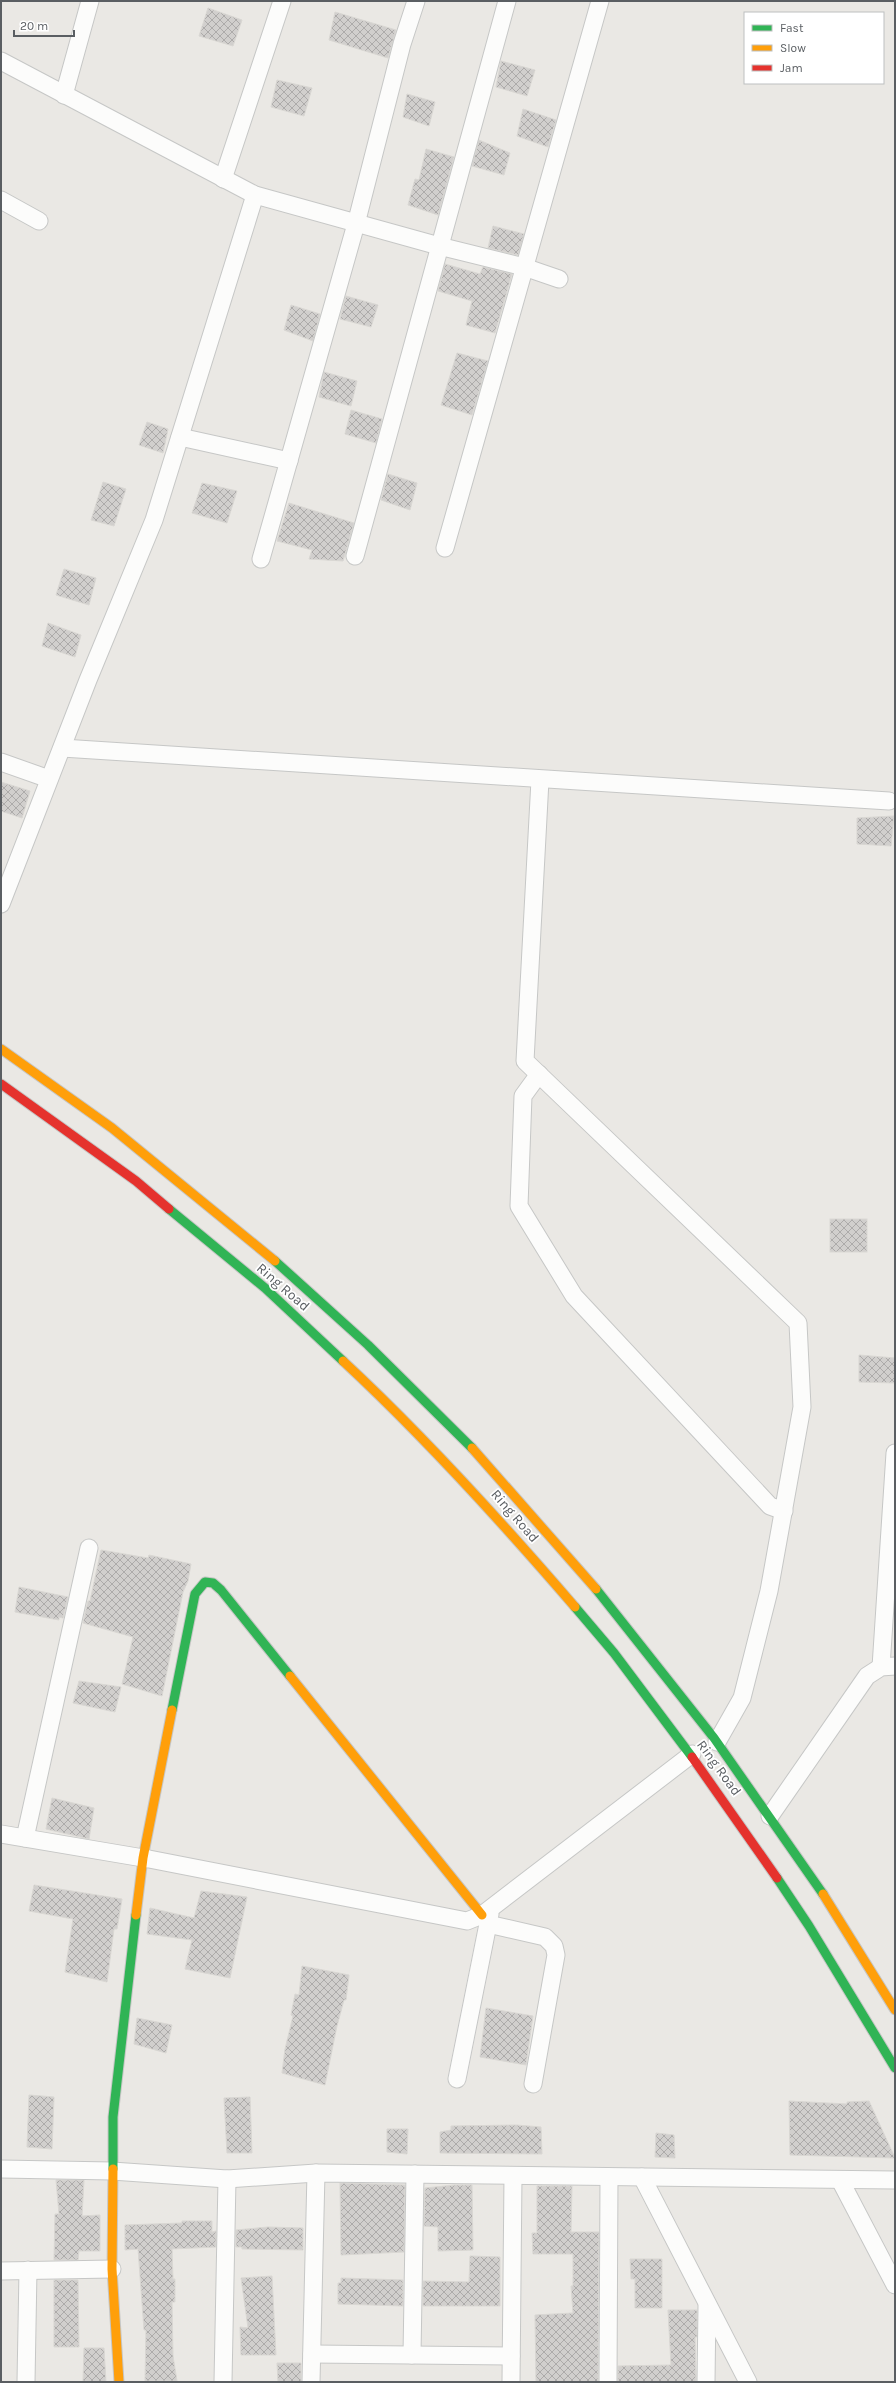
<svg xmlns="http://www.w3.org/2000/svg" width="896" height="2383" font-family="Karla,sans-serif">
  <defs>
    <pattern id="building-cross-hatch" width="8" height="8" patternUnits="userSpaceOnUse"><rect width="8" height="8" fill="#d1cfcd"/><path d="M0 0l8 8M0 8l8-8" fill="none" stroke="#adabaa"/></pattern>
  </defs>
  <rect width="100%" height="100%" fill="#eae8e4"/>
  <!-- building -->
  <g fill="url(#building-cross-hatch)" stroke="#d9d7d3">
    <path d="M 208,8 L 242,20 L 233,46 L 199,36 Z"/>
    <path d="M 335,12 L 396,30 L 388,58 L 329,40 Z"/>
    <path d="M 501,61 L 535,70 L 527,96 L 496,87 Z"/>
    <path d="M 277,80 L 312,88 L 304,116 L 271,107 Z"/>
    <path d="M 407,94 L 435,102 L 429,126 L 403,117 Z"/>
    <path d="M 523,109 L 556,120 L 548,147 L 517,136 Z"/>
    <path d="M 479,140 L 510,153 L 504,175 L 472,166 Z"/>
    <path d="M 426,149 L 454,157 L 438,215 L 408,205 L 415,179 L 419,180 Z"/>
    <path d="M 493,226 L 524,234 L 518,255 L 488,248 Z"/>
    <path d="M 445,264 L 480,274 L 483,267 L 512,274 L 495,333 L 466,325 L 472,301 L 438,291 Z"/>
    <path d="M 346,296 L 378,305 L 371,327 L 340,319 Z"/>
    <path d="M 291,305 L 320,314 L 313,341 L 284,330 Z"/>
    <path d="M 457,353 L 488,361 L 472,415 L 441,405 Z"/>
    <path d="M 324,372 L 357,381 L 351,406 L 319,397 Z"/>
    <path d="M 351,410 L 382,419 L 376,443 L 345,434 Z"/>
    <path d="M 147,422 L 168,429 L 163,453 L 139,445 Z"/>
    <path d="M 388,474 L 417,483 L 410,510 L 381,500 Z"/>
    <path d="M 103,482 L 126,489 L 114,526 L 91,520 Z"/>
    <path d="M 202,483 L 237,491 L 227,523 L 192,513 Z"/>
    <path d="M 289,503 L 354,523 L 343,561 L 309,559 L 312,550 L 277,541 Z"/>
    <path d="M 64,569 L 96,578 L 89,605 L 56,595 Z"/>
    <path d="M 48,623 L 81,635 L 75,657 L 42,646 Z"/>
    <path d="M 1,782 L 30,791 L 22,818 L 1,811 Z"/>
    <path d="M 894,816 L 891,846 L 857,844 L 857,818 Z"/>
    <rect x="830" y="1219" width="37" height="33"/>
    <path d="M 859,1355 L 895,1358 L 895,1383 L 859,1382 Z"/>
    <path d="M 101,1550 L 148,1558 L 149,1555 L 191,1564 L 188,1581 L 183,1592 L 162,1696 L 122,1684 L 133,1637 L 83,1623 L 88,1601 L 90,1601 Z"/>
    <path d="M 19,1587 L 68,1597 L 63,1618 L 59,1617 L 59,1620 L 15,1612 Z"/>
    <path d="M 79,1681 L 121,1687 L 115,1712 L 73,1703 Z"/>
    <path d="M 52,1798 L 94,1808 L 89,1839 L 46,1829 Z"/>
    <path d="M 34,1885 L 122,1899 L 117,1929 L 114,1929 L 107,1982 L 65,1972 L 73,1919 L 29,1911 Z"/>
    <path d="M 201,1891 L 247,1897 L 230,1978 L 185,1969 L 192,1940 L 147,1934 L 150,1908 L 194,1918 Z"/>
    <path d="M 302,1966 L 349,1975 L 346,2000 L 344,2000 L 337,2026 L 325,2085 L 282,2073 L 285,2049 L 293,2016 L 291,2015 L 295,1994 L 299,1995 Z"/>
    <path d="M 486,2008 L 533,2016 L 526,2065 L 480,2057 Z"/>
    <path d="M 137,2018 L 172,2025 L 166,2053 L 134,2044 Z"/>
    <path d="M 29,2095 L 54,2097 L 52,2149 L 27,2147 Z"/>
    <path d="M 250,2097 L 252,2153 L 227,2153 L 224,2098 Z"/>
    <path d="M 789,2101 L 847,2104 L 847,2102 L 869,2101 L 895,2158 L 790,2155 Z"/>
    <path d="M 516,2125 L 541,2127 L 542,2154 L 440,2153 L 440,2132 L 451,2130 L 451,2126 Z"/>
    <path d="M 387,2129 L 408,2129 L 407,2154 L 387,2152 Z"/>
    <path d="M 656,2133 L 674,2135 L 675,2158 L 655,2157 Z"/>
    <path d="M 56,2180 L 84,2180 L 82,2216 L 100,2215 L 100,2251 L 79,2251 L 78,2260 L 54,2260 L 55,2214 L 59,2214 Z"/>
    <path d="M 340,2183 L 405,2185 L 404,2252 L 341,2255 Z"/>
    <path d="M 455,2185 L 472,2185 L 473,2250 L 438,2251 L 438,2227 L 424,2226 L 425,2188 Z"/>
    <path d="M 537,2186 L 572,2186 L 571,2232 L 599,2232 L 598,2382 L 536,2382 L 535,2315 L 573,2313 L 571,2286 L 573,2286 L 573,2254 L 533,2254 L 532,2233 L 537,2233 Z"/>
    <path d="M 182,2221 L 212,2221 L 212,2232 L 216,2231 L 216,2247 L 172,2249 L 173,2279 L 175,2279 L 175,2302 L 172,2302 L 173,2356 L 177,2381 L 145,2381 L 146,2330 L 144,2330 L 138,2249 L 125,2250 L 125,2225 L 182,2223 Z"/>
    <path d="M 268,2227 L 303,2228 L 303,2250 L 242,2249 L 242,2247 L 236,2247 L 236,2230 Z"/>
    <path d="M 470,2256 L 500,2257 L 500,2306 L 423,2306 L 423,2281 L 469,2282 Z"/>
    <path d="M 630,2259 L 662,2259 L 662,2308 L 635,2308 L 635,2279 L 631,2279 Z"/>
    <path d="M 272,2276 L 276,2355 L 241,2355 L 240,2327 L 248,2328 L 241,2278 Z"/>
    <path d="M 341,2278 L 403,2280 L 403,2306 L 338,2304 L 338,2283 L 341,2283 Z"/>
    <path d="M 54,2280 L 78,2280 L 79,2347 L 54,2347 Z"/>
    <path d="M 668,2310 L 697,2310 L 697,2337 L 695,2337 L 696,2382 L 618,2382 L 618,2366 L 671,2365 Z"/>
    <path d="M 84,2348 L 104,2348 L 106,2382 L 83,2381 Z"/>
    <path d="M 277,2363 L 301,2363 L 301,2382 L 278,2382 Z"/>
  </g>
  <g fill="none" stroke-linecap="round" stroke-linejoin="round">
    <defs>
      <g id="street">
        <path d="M 1,61 L 255,195 L 439,246 L 524,267 L 559,279"/>
        <path d="M 64,95 L 90,1"/>
        <path d="M 223,179 L 282,1"/>
        <path d="M 1,200 L 39,221"/>
        <path d="M 180,437 L 289,461"/>
        <path d="M 445,548 L 600,1"/>
        <path d="M 355,556 L 507,1"/>
        <path d="M 261,559 L 356,224 L 402,44 L 416,1"/>
        <path d="M 62,748 L 889,801"/>
        <path d="M 1,762 L 49,779"/>
        <path d="M 540,780 L 525,1061 L 798,1323 L 802,1407 L 769,1591 L 742,1698 L 717,1742"/>
        <path d="M 1,904 L 88,680 L 154,520 L 255,195"/>
        <path d="M 539,1074 L 523,1096 L 519,1206 L 574,1296 L 770,1506 L 784,1511"/>
        <path d="M 881,1667 L 895,1453"/>
        <path d="M 770,1816 L 867,1676 L 881,1667 L 895,1666"/>
        <path d="M 1,1834 L 149,1859 L 467,1921 L 482,1915 L 692,1754"/>
        <path d="M 25,1838 L 89,1548"/>
        <path d="M 488,1924 L 545,1937 L 554,1946 L 556,1955 L 533,2084"/>
        <path d="M 457,2079 L 490,1914"/>
        <path d="M 1,2169 L 112,2171 L 227,2179 L 316,2173 L 895,2180"/>
        <path d="M 642,2177 L 748,2382"/>
        <path d="M 840,2180 L 895,2285"/>
        <path d="M 1,2271 L 112,2269"/>
        <path d="M 312,2354 L 511,2356"/>
        <path d="M 412,2355 L 415,2174"/>
        <path d="M 26,2382 L 28,2270"/>
        <path d="M 223,2382 L 227,2179"/>
        <path d="M 311,2382 L 316,2173"/>
        <path d="M 511,2382 L 513,2176"/>
        <path d="M 608,2382 L 609,2177"/>
        <path d="M 706,2382 L 707,2306"/>
      </g>
      <g id="fast">
        <path d="M 169,1209 L 265,1288 L 343,1361"/>
        <path d="M 275,1261 L 368,1345 L 472,1448"/>
        <path d="M 596,1589 L 714,1738 L 823,1894"/>
        <path d="M 575,1607 L 614,1653 L 692,1757"/>
        <path d="M 172,1710 L 195,1594 L 205,1582 L 213,1583 L 221,1590 L 290,1676"/>
        <path d="M 777,1878 L 809,1926 L 895,2068"/>
        <path d="M 113,2169 L 113,2117 L 136,1915"/>
      </g>
      <g id="slow">
        <path d="M 1,1049 L 112,1128 L 275,1261"/>
        <path d="M 343,1361 C 426,1438 501,1521 575,1607"/>
        <path d="M 472,1448 L 596,1589"/>
        <path d="M 290,1676 L 482,1915"/>
        <path d="M 823,1894 L 895,2010"/>
        <path d="M 136,1915 L 143,1858 L 172,1710"/>
        <path d="M 113,2169 L 112,2269 L 119,2382"/>
      </g>
      <g id="jam">
        <path d="M 1,1084 L 136,1181 L 169,1209"/>
        <path d="M 692,1757 L 777,1878"/>
      </g>
    </defs>
    <!-- street casing -->
    <use href="#street" stroke="#c6c7c6" stroke-width="19"/>
    <!-- fast casing -->
    <use href="#fast" stroke="#c6c6c5" stroke-width="11"/>
    <!-- slow casing -->
    <use href="#slow" stroke="#c6c6c5" stroke-width="11"/>
    <!-- jam casing -->
    <use href="#jam" stroke="#c6c6c5" stroke-width="11"/>
    <!-- street -->
    <use href="#street" stroke="#fcfcfb" stroke-width="17"/>
    <!-- fast -->
    <use href="#fast" stroke="#30b455" stroke-width="9"/>
    <!-- slow -->
    <use href="#slow" stroke="#ff9f0a" stroke-width="9"/>
    <!-- jam -->
    <use href="#jam" stroke="#e5322d" stroke-width="9"/>
  </g>
  <g text-anchor="middle" dominant-baseline="central" stroke-width="3.5" stroke-linejoin="round" paint-order="stroke">
    <!-- street labels -->
    <g font-size="14" fill="#5a5e62" stroke="#fff">
      <text transform="translate(283 1287) rotate(41)">Ring Road</text>
      <text transform="translate(515 1516) rotate(49)">Ring Road</text>
      <text transform="translate(719 1768) rotate(54)">Ring Road</text>
    </g>
  </g>
  <!-- border -->
  <rect width="896" height="2383" fill="none" stroke="#5a5e62" stroke-width="4"/>
  <!-- legend -->
  <rect x="744" y="12" width="140" height="72" fill="#ffffff" stroke="#bdbfc0"/>
  <rect x="752" y="25" width="20" height="6" fill="#30b455" stroke="#bdbfc0"/>
  <text x="780" y="32" font-size="12" fill="#5a5e62">Fast</text>
  <rect x="752" y="45" width="20" height="6" fill="#ff9f0a" stroke="#bdbfc0"/>
  <text x="780" y="52" font-size="12" fill="#5a5e62">Slow</text>
  <rect x="752" y="65" width="20" height="6" fill="#e5322d" stroke="#bdbfc0"/>
  <text x="780" y="72" font-size="12" fill="#5a5e62">Jam</text>
  <!-- scale -->
  <path d="M14 30v6h60v-6" fill="none" stroke="#5a5e62" stroke-width="2"/>
  <text x="20" y="30" font-size="12" fill="#5a5e62" stroke="#ffffff" stroke-width="3" paint-order="stroke">20 m</text>
</svg>
